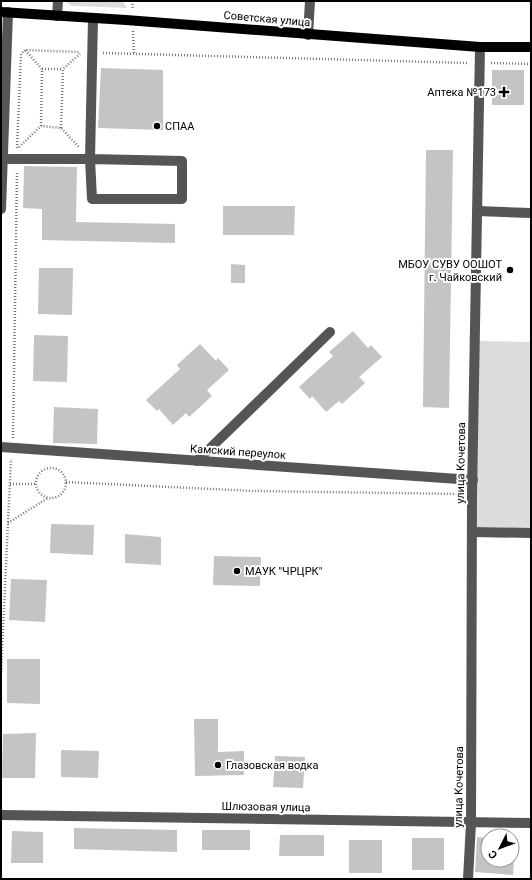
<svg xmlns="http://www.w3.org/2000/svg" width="532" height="880" font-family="Roboto,sans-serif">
  <rect width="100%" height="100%" fill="#fff"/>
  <!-- green -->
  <g fill="#dcdcdc">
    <path d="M 65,1 L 122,1 L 127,8 L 72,6 Z"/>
    <path d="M 479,341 L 531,342 L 531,530 L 476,529 Z"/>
  </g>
  <!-- building -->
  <g fill="#c4c4c4">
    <path d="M 101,68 L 163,70 L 163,130 L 98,128 Z"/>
    <rect x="492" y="70" width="32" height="35"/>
    <path d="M 426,150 L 453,150 L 449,408 L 423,407 Z"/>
    <path d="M 24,166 L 77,167 L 76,222 L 175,224 L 175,243 L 42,240 L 42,209 L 23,208 Z"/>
    <path d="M 223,206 L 295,206 L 294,235 L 223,235 Z"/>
    <path d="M 231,264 L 245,265 L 245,283 L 231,283 Z"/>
    <path d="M 39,268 L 73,268 L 72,315 L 38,314 Z"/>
    <path d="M 353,331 L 368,348 L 371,345 L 382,357 L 359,377 L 365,383 L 342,404 L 339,401 L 326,412 L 312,396 L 310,399 L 299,387 L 333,356 L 329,352 Z"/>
    <path d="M 34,335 L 68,336 L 67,382 L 33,381 Z"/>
    <path d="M 200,344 L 216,361 L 218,358 L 229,370 L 207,390 L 212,396 L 189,417 L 186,413 L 173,425 L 159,409 L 157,411 L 146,400 L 180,369 L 177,365 Z"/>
    <path d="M 54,407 L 98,409 L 97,444 L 53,443 Z"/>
    <path d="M 51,524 L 94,525 L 93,555 L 50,553 Z"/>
    <path d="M 125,534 L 161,537 L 161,565 L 125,563 Z"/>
    <path d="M 214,556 L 261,557 L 260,586 L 213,585 Z"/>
    <path d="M 11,579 L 47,580 L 45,622 L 9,620 Z"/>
    <path d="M 7,659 L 40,659 L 40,704 L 7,703 Z"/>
    <path d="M 194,719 L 218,719 L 218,752 L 244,751 L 244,775 L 195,776 Z"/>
    <path d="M 36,733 L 35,778 L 2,778 L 3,734 Z"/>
    <path d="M 61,750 L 99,751 L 98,778 L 61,777 Z"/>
    <path d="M 275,756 L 305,757 L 303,788 L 273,787 Z"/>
    <path d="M 74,828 L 177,830 L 177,852 L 74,849 Z"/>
    <rect x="202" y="830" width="48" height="20"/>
    <path d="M 12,831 L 43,832 L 43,863 L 11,863 Z"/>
    <path d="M 280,835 L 324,835 L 324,856 L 279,856 Z"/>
    <path d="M 477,837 L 488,838 L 488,860 L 514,860 L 513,875 L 475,872 Z"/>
    <rect x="412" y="838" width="32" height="32"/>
    <rect x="349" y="840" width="33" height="33"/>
  </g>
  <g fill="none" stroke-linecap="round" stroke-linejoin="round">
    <!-- path -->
    <g stroke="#777" stroke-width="2.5" stroke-dasharray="1 2" stroke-linecap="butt">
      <path d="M 132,1 L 133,10"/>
      <path d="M 133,31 L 134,54"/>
      <path d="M 103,53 L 468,63"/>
      <path d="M 491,63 L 531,64"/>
      <path d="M 42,69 L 63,69"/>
      <path d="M 41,126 L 42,69 L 25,50 L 80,52"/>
      <path d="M 61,128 L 63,69 L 80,54"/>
      <path d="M 19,147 L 41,126 L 61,128 L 79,147"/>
      <path d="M 17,148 L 21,54 L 25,50"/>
      <path d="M 13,438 L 17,171"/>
      <circle cx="51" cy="483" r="15"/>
      <path d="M 66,482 L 254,491 L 462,494"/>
      <path d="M 10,484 L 36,484"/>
      <path d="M 8,523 L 48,498"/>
      <path d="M 1,672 L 11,459"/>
    </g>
    <!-- minor -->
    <g stroke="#555" stroke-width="10">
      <path d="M 57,16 L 58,1"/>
      <path d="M 308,35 L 310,1"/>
      <path d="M 4,159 L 90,159 L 182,161 L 182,199 L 92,199 L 90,159 L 93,18"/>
      <path d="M 1,209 L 8,12"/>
      <path d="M 478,211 L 531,213"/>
      <path d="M 1,447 L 473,480"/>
      <path d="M 197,461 L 330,332"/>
      <path d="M 472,532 L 531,533"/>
      <path d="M 1,815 L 531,823"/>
      <path d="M 468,879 L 471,823 L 472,495 L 480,47"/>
    </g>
    <!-- major -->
    <path stroke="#000" stroke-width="10" d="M 1,12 L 126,20 L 480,47 L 531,47"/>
  </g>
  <!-- markers -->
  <g fill="#000" stroke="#fff" stroke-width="1.5">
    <path d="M502 86h4v4h4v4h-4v4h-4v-4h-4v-4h4z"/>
    <circle cx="157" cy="126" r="4"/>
    <circle cx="510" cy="270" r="4"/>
    <circle cx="237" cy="571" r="4"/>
    <circle cx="218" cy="765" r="4"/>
  </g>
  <g text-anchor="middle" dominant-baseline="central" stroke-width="4" stroke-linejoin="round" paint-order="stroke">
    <!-- street labels -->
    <g font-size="11" fill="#000" stroke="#fff">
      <text transform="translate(267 19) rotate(5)">Советская улица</text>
      <text transform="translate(238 452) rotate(4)">Камский переулок</text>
      <text transform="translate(461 463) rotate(-89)">улица Кочетова</text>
      <text transform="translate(459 787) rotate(-89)">улица Кочетова</text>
      <text transform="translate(266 807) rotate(1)">Шлюзовая улица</text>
    </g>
    <!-- poi labels -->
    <g font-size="11" fill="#000" stroke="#fff" text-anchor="start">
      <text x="496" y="92" text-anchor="end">Аптека №173</text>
      <text x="165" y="126">СПАА</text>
      <text x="502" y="264" text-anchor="end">МБОУ СУВУ ООШОТ<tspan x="502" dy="13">г. Чайковский</tspan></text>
      <text x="245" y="571">МАУК "ЧРЦРК"</text>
      <text x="226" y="765">Глазовская водка</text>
    </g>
  </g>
  <!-- border -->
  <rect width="532" height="880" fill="none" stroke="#000000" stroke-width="4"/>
  <!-- north arrow -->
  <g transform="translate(500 848) rotate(228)"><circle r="19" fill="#ffffff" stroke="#999999"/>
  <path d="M0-3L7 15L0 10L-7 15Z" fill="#000000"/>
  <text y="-6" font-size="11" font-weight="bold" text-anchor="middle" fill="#000000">С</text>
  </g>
</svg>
